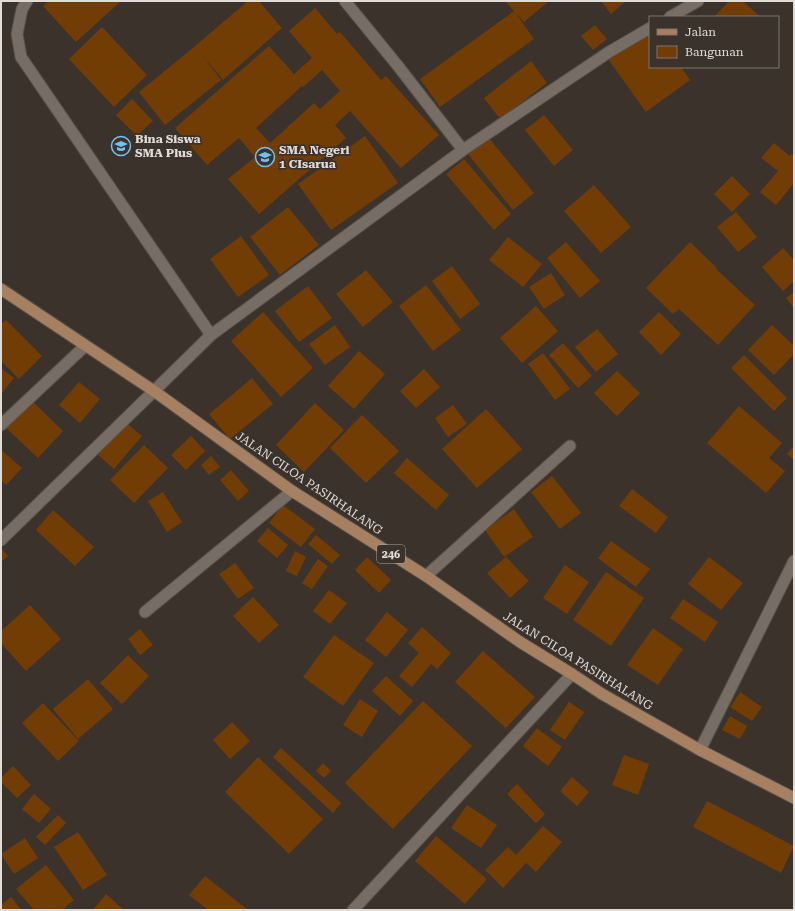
<svg xmlns="http://www.w3.org/2000/svg" width="795" height="911" font-family="'Roboto Serif',serif">
  <rect width="100%" height="100%" fill="#3b322b"/>
  <!-- building -->
  <g fill="#723d05" fill-rule="evenodd">
    <path d="M 49,1 L 121,1 L 76,42 L 43,6 Z"/>
    <path d="M 248,1 L 259,1 L 282,28 L 223,80 L 203,56 L 221,80 L 165,125 L 139,92 L 194,47 Z"/>
    <path d="M 505,1 L 549,1 L 524,22 L 515,12 L 534,39 L 440,107 L 420,79 L 514,11 Z"/>
    <path d="M 601,1 L 626,1 L 611,14 Z"/>
    <path d="M 729,1 L 743,1 L 760,17 L 714,17 Z"/>
    <path d="M 315,8 L 337,34 L 340,32 L 381,80 L 386,76 L 439,135 L 401,168 L 350,111 L 335,125 L 346,138 L 259,214 L 228,179 L 255,157 L 239,138 L 207,165 L 175,128 L 269,46 L 294,74 L 312,58 L 289,31 ZM 322,70 L 340,91 L 320,109 L 314,103 L 270,143 L 256,128 L 302,86 L 303,87 Z"/>
    <path d="M 595,25 L 607,39 L 593,50 L 581,36 Z"/>
    <path d="M 102,27 L 147,75 L 114,107 L 69,59 Z"/>
    <path d="M 650,29 L 650,67 L 681,67 L 690,80 L 646,112 L 608,59 Z"/>
    <path d="M 531,61 L 547,83 L 500,119 L 484,98 Z"/>
    <path d="M 132,99 L 153,121 L 137,136 L 116,115 Z"/>
    <path d="M 544,115 L 573,150 L 554,166 L 525,130 Z"/>
    <path d="M 365,136 L 398,183 L 331,230 L 298,184 Z"/>
    <path d="M 488,137 L 534,193 L 513,210 L 468,154 Z"/>
    <path d="M 774,143 L 790,156 L 792,154 L 794,156 L 794,183 L 776,205 L 760,192 L 778,171 L 761,158 Z"/>
    <path d="M 464,159 L 511,214 L 494,230 L 446,174 Z"/>
    <path d="M 732,176 L 750,194 L 732,212 L 714,194 Z"/>
    <path d="M 594,185 L 631,227 L 601,253 L 564,211 Z"/>
    <path d="M 288,207 L 319,245 L 280,275 L 250,237 Z"/>
    <path d="M 736,212 L 757,237 L 738,252 L 717,227 Z"/>
    <path d="M 241,236 L 269,275 L 238,297 L 210,259 Z"/>
    <path d="M 508,237 L 542,264 L 523,287 L 489,260 Z"/>
    <path d="M 566,242 L 600,281 L 580,298 L 547,258 Z"/>
    <path d="M 690,242 L 717,268 L 716,269 L 755,305 L 718,345 L 679,309 L 673,314 L 646,288 Z"/>
    <path d="M 783,248 L 794,260 L 794,281 L 783,291 L 762,267 Z"/>
    <path d="M 452,266 L 480,304 L 460,319 L 432,281 Z"/>
    <path d="M 366,270 L 393,302 L 363,327 L 336,294 Z"/>
    <path d="M 551,273 L 565,295 L 544,309 L 529,287 Z"/>
    <path d="M 426,285 L 461,330 L 433,351 L 399,306 Z"/>
    <path d="M 308,286 L 332,318 L 299,342 L 275,311 Z"/>
    <path d="M 794,292 L 794,308 L 786,298 Z"/>
    <path d="M 536,306 L 558,331 L 522,363 L 500,338 Z"/>
    <path d="M 263,312 L 313,368 L 281,397 L 231,341 Z"/>
    <path d="M 659,312 L 681,334 L 661,355 L 639,332 Z"/>
    <path d="M 6,320 L 42,356 L 19,379 L 1,361 L 1,324 Z"/>
    <path d="M 335,325 L 350,347 L 325,365 L 309,344 Z"/>
    <path d="M 772,325 L 794,346 L 794,354 L 774,375 L 748,350 Z"/>
    <path d="M 597,329 L 618,354 L 596,372 L 575,347 Z"/>
    <path d="M 563,343 L 592,376 L 578,388 L 549,355 Z"/>
    <path d="M 359,351 L 385,374 L 354,409 L 328,386 Z"/>
    <path d="M 543,353 L 570,389 L 555,400 L 528,364 Z"/>
    <path d="M 744,355 L 787,398 L 774,411 L 731,368 Z"/>
    <path d="M 1,368 L 14,378 L 2,393 L 1,392 Z"/>
    <path d="M 424,369 L 440,387 L 416,408 L 400,391 Z"/>
    <path d="M 617,371 L 640,393 L 617,416 L 594,393 Z"/>
    <path d="M 252,378 L 273,404 L 230,439 L 209,414 Z"/>
    <path d="M 79,382 L 100,399 L 80,423 L 59,405 Z"/>
    <path d="M 31,400 L 63,431 L 38,458 L 5,427 Z"/>
    <path d="M 315,403 L 344,430 L 304,472 L 276,445 Z"/>
    <path d="M 453,405 L 467,424 L 448,437 L 435,418 Z"/>
    <path d="M 739,406 L 782,443 L 769,458 L 785,471 L 766,493 L 707,443 Z"/>
    <path d="M 486,409 L 522,449 L 477,488 L 442,449 Z"/>
    <path d="M 362,415 L 399,451 L 366,483 L 330,448 Z"/>
    <path d="M 124,421 L 142,436 L 114,469 L 96,453 Z"/>
    <path d="M 191,436 L 205,451 L 186,470 L 171,455 Z"/>
    <path d="M 144,445 L 168,468 L 134,503 L 110,480 Z"/>
    <path d="M 794,446 L 794,460 L 787,454 Z"/>
    <path d="M 1,450 L 22,468 L 6,485 L 1,480 Z"/>
    <path d="M 211,456 L 220,467 L 209,475 L 201,465 Z"/>
    <path d="M 407,458 L 449,495 L 436,510 L 394,473 Z"/>
    <path d="M 231,470 L 249,491 L 238,501 L 220,480 Z"/>
    <path d="M 552,476 L 581,513 L 560,529 L 531,492 Z"/>
    <path d="M 632,489 L 668,517 L 656,533 L 619,506 Z"/>
    <path d="M 163,492 L 182,522 L 167,532 L 148,501 Z"/>
    <path d="M 283,505 L 315,529 L 301,547 L 269,523 Z"/>
    <path d="M 514,509 L 533,537 L 504,557 L 485,530 Z"/>
    <path d="M 53,510 L 94,547 L 75,566 L 36,530 Z"/>
    <path d="M 268,528 L 288,545 L 277,558 L 257,541 Z"/>
    <path d="M 316,535 L 340,555 L 332,564 L 308,544 Z"/>
    <path d="M 611,541 L 650,569 L 636,587 L 598,558 Z"/>
    <path d="M 1,548 L 8,556 L 1,562 Z"/>
    <path d="M 295,551 L 306,557 L 297,576 L 286,571 Z"/>
    <path d="M 367,557 L 391,580 L 379,593 L 355,570 Z"/>
    <path d="M 506,557 L 529,581 L 510,598 L 487,573 Z"/>
    <path d="M 709,557 L 743,583 L 721,610 L 688,584 Z"/>
    <path d="M 318,559 L 328,566 L 312,589 L 302,583 Z"/>
    <path d="M 235,563 L 254,588 L 238,599 L 219,574 Z"/>
    <path d="M 565,565 L 589,582 L 567,614 L 543,598 Z"/>
    <path d="M 606,572 L 644,598 L 611,646 L 573,620 Z"/>
    <path d="M 329,590 L 347,603 L 330,624 L 313,611 Z"/>
    <path d="M 253,597 L 279,625 L 259,643 L 233,616 Z"/>
    <path d="M 683,599 L 718,622 L 705,642 L 670,618 Z"/>
    <path d="M 30,605 L 61,639 L 26,671 L 1,643 L 1,631 Z"/>
    <path d="M 387,612 L 408,630 L 386,657 L 365,640 Z"/>
    <path d="M 422,627 L 451,653 L 437,669 L 431,664 L 412,687 L 399,676 L 419,653 L 408,643 Z"/>
    <path d="M 653,628 L 683,649 L 658,685 L 627,665 Z"/>
    <path d="M 140,629 L 153,645 L 140,655 L 128,639 Z"/>
    <path d="M 334,635 L 374,663 L 343,706 L 303,677 Z"/>
    <path d="M 483,651 L 535,697 L 506,728 L 455,682 Z"/>
    <path d="M 128,655 L 149,676 L 122,704 L 100,683 Z"/>
    <path d="M 386,676 L 413,701 L 400,716 L 372,691 Z"/>
    <path d="M 88,679 L 113,709 L 78,739 L 53,709 Z"/>
    <path d="M 740,692 L 762,707 L 752,721 L 730,707 Z"/>
    <path d="M 360,699 L 378,711 L 362,737 L 343,725 Z"/>
    <path d="M 423,701 L 472,746 L 393,829 L 345,783 Z"/>
    <path d="M 569,702 L 584,712 L 565,740 L 550,730 Z"/>
    <path d="M 43,703 L 79,741 L 58,761 L 22,723 Z"/>
    <path d="M 730,716 L 747,726 L 740,739 L 722,730 Z"/>
    <path d="M 232,722 L 250,741 L 230,759 L 213,740 Z"/>
    <path d="M 537,728 L 562,747 L 548,766 L 523,746 Z"/>
    <path d="M 281,748 L 341,803 L 333,813 L 273,757 Z"/>
    <path d="M 624,755 L 649,764 L 638,795 L 612,785 Z"/>
    <path d="M 258,757 L 323,819 L 289,854 L 225,792 Z"/>
    <path d="M 323,763 L 331,771 L 324,778 L 316,771 Z"/>
    <path d="M 13,766 L 31,785 L 17,798 L 1,782 L 1,778 Z"/>
    <path d="M 572,777 L 589,792 L 577,806 L 560,791 Z"/>
    <path d="M 517,784 L 545,814 L 536,823 L 507,794 Z"/>
    <path d="M 34,794 L 51,809 L 39,823 L 22,809 Z"/>
    <path d="M 707,801 L 794,846 L 781,873 L 693,827 Z"/>
    <path d="M 467,805 L 497,825 L 481,848 L 451,828 Z"/>
    <path d="M 58,815 L 66,823 L 45,845 L 36,837 Z"/>
    <path d="M 543,826 L 562,842 L 536,872 L 526,863 L 503,888 L 485,870 L 508,847 L 516,855 Z"/>
    <path d="M 78,832 L 107,875 L 83,890 L 54,847 Z"/>
    <path d="M 436,836 L 487,879 L 465,904 L 415,861 Z"/>
    <path d="M 25,838 L 38,858 L 14,874 L 1,854 Z"/>
    <path d="M 46,865 L 74,900 L 62,910 L 34,910 L 16,889 Z"/>
    <path d="M 205,876 L 248,910 L 208,910 L 189,895 Z"/>
    <path d="M 106,894 L 124,910 L 93,910 Z"/>
    <path d="M 11,897 L 21,910 L 1,910 L 1,905 Z"/>
  </g>
  <g fill="none" stroke-linecap="round" stroke-linejoin="round">
    <defs>
      <g id="service">
        <path d="M 27,1 L 22,9 L 17,34 L 21,57 L 211,335"/>
        <path d="M 345,1 L 398,66 L 463,150"/>
        <path d="M 1,540 L 154,391"/>
      </g>
      <g id="minor">
        <path d="M 670,17 L 698,1"/>
        <path d="M 154,391 L 211,335 L 463,150 L 609,52 L 650,28"/>
        <path d="M 1,425 L 85,346"/>
        <path d="M 426,576 L 570,446"/>
        <path d="M 145,612 L 292,491"/>
        <path d="M 700,750 L 794,561"/>
        <path d="M 353,910 L 572,674"/>
      </g>
      <path id="primary" d="M 1,289 L 154,391 L 292,491 L 426,576 L 520,642 L 572,674 L 602,694 L 700,750 L 794,798"/>
    </defs>
    <!-- service casing -->
    <use href="#service" stroke="#57504a" stroke-width="13"/>
    <!-- minor casing -->
    <use href="#minor" stroke="#57504a" stroke-width="13"/>
    <!-- primary casing -->
    <use href="#primary" stroke="#57504a" stroke-width="13"/>
    <!-- service -->
    <use href="#service" stroke="#776d65" stroke-width="11"/>
    <!-- minor -->
    <use href="#minor" stroke="#776d65" stroke-width="11"/>
    <!-- primary -->
    <use href="#primary" stroke="#a68061" stroke-width="11"/>
  </g>
  <!-- icons -->
  <defs>
    <symbol id="school-ring" viewBox="-11 -11 22 22"><circle r="9.5" fill="#3b322b" stroke="#72c1f5" stroke-width="1.5"/><path d="M0-5L7-2L0 1L-7-2ZM-4 1L0 2.5L4 1V4Q0 6-4 4Z" fill="#72c1f5"/></symbol>
  </defs>
  <g fill-rule="evenodd">
    <use href="#school-ring" x="110" y="135" width="22" height="22"/>
    <use href="#school-ring" x="254" y="146" width="22" height="22"/>
  </g>
  <g text-anchor="middle" dominant-baseline="central" stroke-width="3.5" stroke-linejoin="round" paint-order="stroke">
    <!-- shield labels -->
    <rect fill="#3b322b" stroke="#aea8a3" stroke-width="1" x="377" y="545" width="28" height="18" rx="3"/>
    <g font-size="11" font-weight="bold" fill="#e0dbd6">
      <text x="391" y="554">246</text>
    </g>
    <!-- poi labels -->
    <g font-size="12" font-weight="bold" fill="#e0dbd6" stroke="#3b322b" text-anchor="start">
      <text x="135" y="139">Bina Siswa<tspan x="135" dy="14">SMA Plus</tspan></text>
      <text x="279" y="150">SMA Negeri<tspan x="279" dy="14">1 CIsarua</tspan></text>
    </g>
    <!-- street labels -->
    <g font-size="12" fill="#e0dbd6" stroke="#3b322b">
      <text transform="translate(309 483) rotate(34)">JALAN CILOA PASIRHALANG</text>
      <text transform="translate(578 661) rotate(32)">JALAN CILOA PASIRHALANG</text>
    </g>
  </g>
  <!-- border -->
  <rect width="795" height="911" fill="none" stroke="#e0dbd6" stroke-width="4"/>
  <!-- legend -->
  <rect x="649" y="16" width="130" height="52" fill="#3b322b" stroke="#7d766f"/>
  <rect x="657" y="29" width="20" height="6" fill="#a68061" stroke="#7d766f"/>
  <text x="685" y="36" font-size="12" fill="#e0dbd6">Jalan</text>
  <rect x="657" y="46" width="20" height="12" fill="#723d05" stroke="#7d766f"/>
  <text x="685" y="56" font-size="12" fill="#e0dbd6">Bangunan</text>
</svg>
